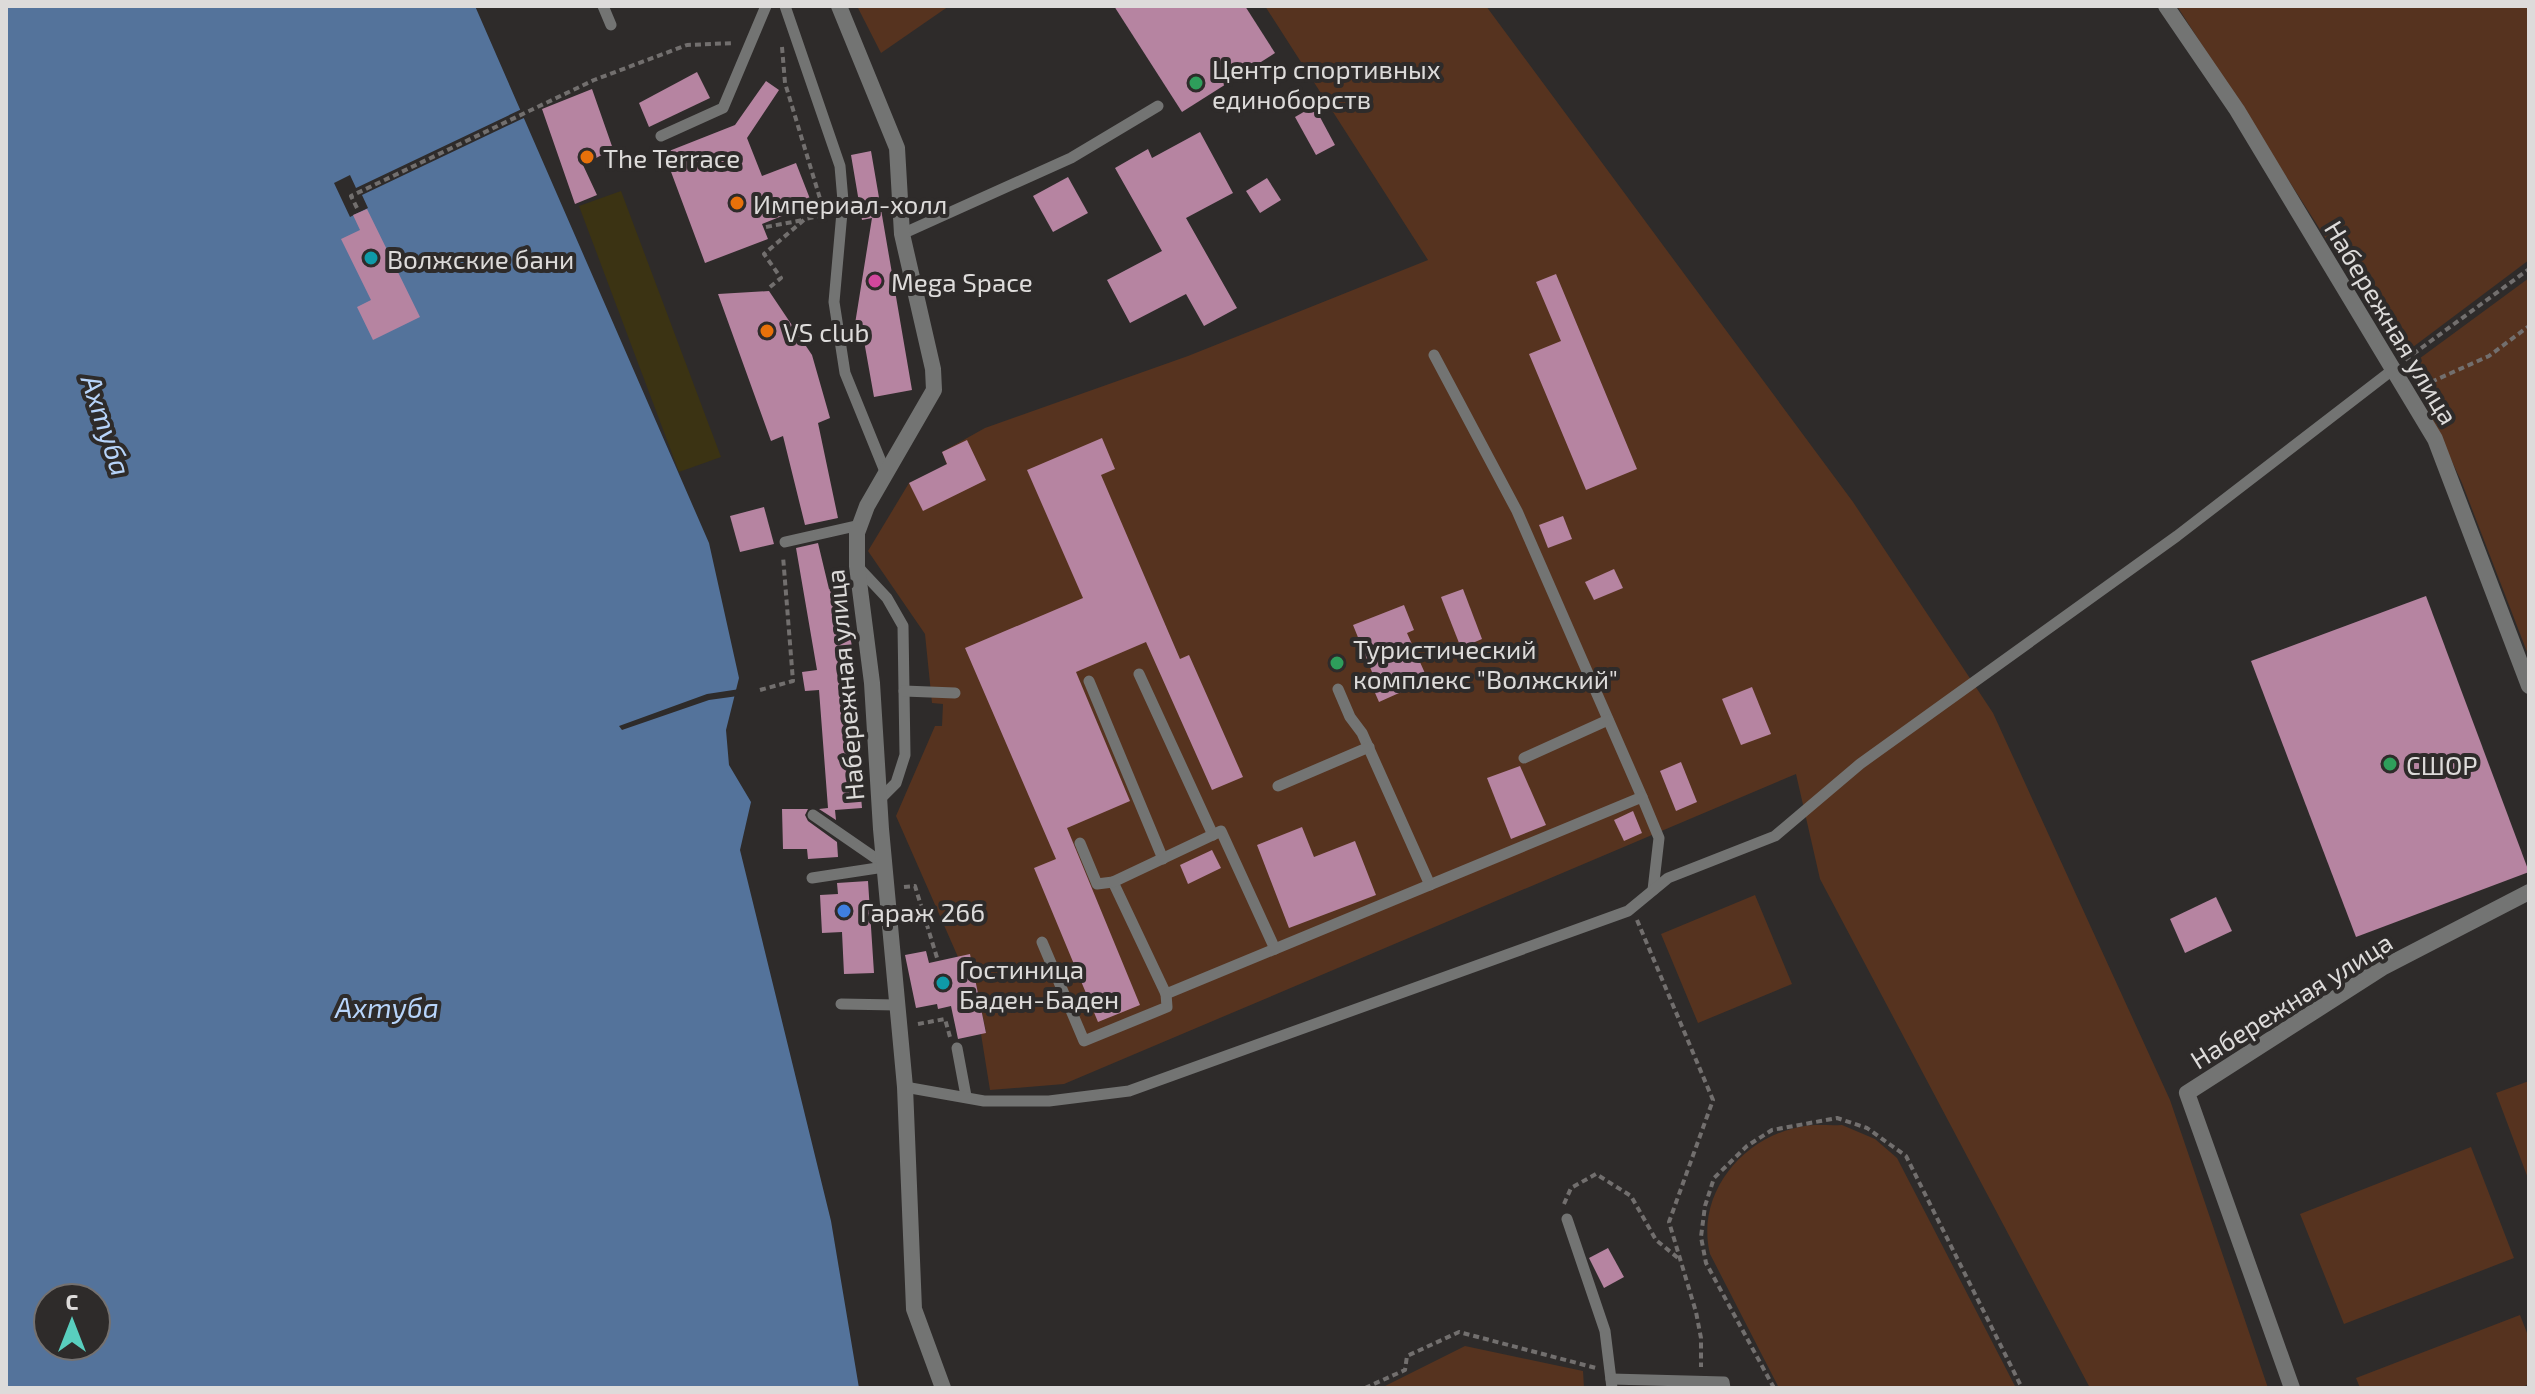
<svg xmlns="http://www.w3.org/2000/svg" width="2535" height="1394" font-family="'Exo 2',sans-serif">
  <rect width="100%" height="100%" fill="#2e2b2a"/>
  <!-- green -->
  <g fill="#56331f">
    <path d="M 857,6 L 949,6 L 881,53 Z"/>
    <path d="M 1265,6 L 1486,6 L 1853,502 L 1993,713 L 2170,1100 L 2268,1388 L 2090,1388 L 1820,879 L 1796,774 L 1064,1084 L 990,1090 L 981,1034 L 986,1032 L 970,955 L 958,957 L 896,816 L 935,726 L 942,726 L 943,704 L 932,703 L 925,634 L 868,551 L 909,483 L 947,465 L 942,452 L 985,428 L 1188,356 L 1428,260 Z"/>
    <path d="M 2177,6 L 2529,6 L 2529,260 L 2401,356 Z"/>
    <path d="M 2529,278 L 2529,657 L 2462,483 L 2408,367 Z"/>
    <path d="M 1755,895 L 1792,984 L 1698,1023 L 1661,934 Z"/>
    <path d="M 2529,1081 L 2529,1181 L 2496,1093 Z"/>
    <path d="M 1842,1125 L 1875,1139 L 1897,1158 L 2016,1388 L 1779,1388 L 1710,1254 C 1695,1193 1744,1135 1805,1126 C 1817,1124 1830,1126 1842,1125 Z"/>
    <path d="M 2471,1147 L 2514,1258 L 2344,1324 L 2300,1214 Z"/>
    <path d="M 2520,1315 L 2529,1338 L 2529,1384 L 2520,1388 L 2360,1388 L 2356,1378 Z"/>
    <path d="M 1465,1346 L 1583,1371 L 1584,1388 L 1381,1388 Z"/>
  </g>
  <!-- sand -->
  <path fill="#3b3313" d="M 621,191 L 721,457 L 679,472 L 579,206 Z"/>
  <!-- water -->
  <path fill="#54739b" fill-rule="evenodd" d="M 6,6 L 475,6 L 709,543 L 739,678 L 726,730 L 729,765 L 751,802 L 740,850 L 831,1221 L 859,1388 L 6,1388 ZM 48,1298 L 96,1298 L 96,1346 L 48,1346 Z"/>
  <!-- pier -->
  <g fill="#2e2b2a">
    <path d="M 524,108 L 528,116 L 362,195 L 368,208 L 350,217 L 334,183 L 350,175 L 356,188 Z"/>
    <path d="M 740,689 L 738,696 L 709,700 L 622,730 L 619,726 L 707,694 Z"/>
  </g>
  <!-- building -->
  <g fill="#b684a1">
    <path d="M 1114,6 L 1245,6 L 1275,53 L 1182,112 Z"/>
    <path d="M 697,72 L 710,98 L 649,127 L 639,103 Z"/>
    <path d="M 766,81 L 779,90 L 747,138 L 762,176 L 796,163 L 812,204 L 762,224 L 768,239 L 705,263 L 664,153 L 735,125 Z"/>
    <path d="M 592,89 L 613,149 L 583,165 L 597,195 L 575,204 L 542,109 Z"/>
    <path d="M 1314,106 L 1335,145 L 1316,155 L 1295,117 Z"/>
    <path d="M 1200,132 L 1233,193 L 1186,218 L 1237,308 L 1204,326 L 1186,294 L 1130,323 L 1107,280 L 1162,251 L 1115,168 L 1148,149 L 1152,158 Z"/>
    <path d="M 871,151 L 912,390 L 874,397 L 861,324 L 855,324 L 872,218 L 862,220 L 851,155 Z"/>
    <path d="M 1068,177 L 1088,213 L 1053,232 L 1033,196 Z"/>
    <path d="M 1267,178 L 1281,200 L 1260,213 L 1246,191 Z"/>
    <path d="M 367,209 L 420,317 L 373,340 L 357,307 L 371,300 L 341,239 L 360,230 L 353,215 Z"/>
    <path d="M 1556,274 L 1637,469 L 1586,490 L 1529,354 L 1561,341 L 1536,282 Z"/>
    <path d="M 769,291 L 812,355 L 830,418 L 818,423 L 838,518 L 805,525 L 783,436 L 771,441 L 718,294 Z"/>
    <path d="M 1102,438 L 1115,469 L 1101,475 L 1180,659 L 1189,655 L 1243,777 L 1212,790 L 1146,642 L 1076,672 L 1130,801 L 1067,828 L 1140,1005 L 1098,1022 L 1034,868 L 1056,859 L 965,648 L 1083,598 L 1027,470 Z"/>
    <path d="M 967,440 L 986,480 L 923,511 L 909,483 L 947,464 L 942,452 Z"/>
    <path d="M 764,507 L 774,544 L 740,552 L 730,516 Z"/>
    <path d="M 1563,516 L 1572,539 L 1548,548 L 1539,525 Z"/>
    <path d="M 818,543 L 829,589 L 843,587 L 853,654 L 849,655 L 862,808 L 835,810 L 836,820 L 819,809 L 828,808 L 819,690 L 805,691 L 802,672 L 817,670 L 796,548 Z"/>
    <path d="M 1614,569 L 1623,588 L 1594,600 L 1585,582 Z"/>
    <path d="M 1463,589 L 1482,639 L 1461,648 L 1441,597 Z"/>
    <path d="M 2426,596 L 2529,872 L 2356,937 L 2251,661 Z"/>
    <path d="M 1404,605 L 1414,630 L 1407,633 L 1428,680 L 1379,702 L 1369,679 L 1374,677 L 1353,625 Z"/>
    <path d="M 1752,687 L 1771,734 L 1741,745 L 1722,699 Z"/>
    <path d="M 1681,762 L 1697,802 L 1676,811 L 1660,771 Z"/>
    <path d="M 1520,766 L 1546,825 L 1511,839 L 1487,778 Z"/>
    <path d="M 782,809 L 808,809 L 805,815 L 808,821 L 837,842 L 838,857 L 808,859 L 807,849 L 783,849 Z"/>
    <path d="M 1633,811 L 1642,833 L 1624,841 L 1614,820 Z"/>
    <path d="M 1302,827 L 1314,857 L 1355,841 L 1376,895 L 1289,928 L 1257,845 Z"/>
    <path d="M 1212,850 L 1221,868 L 1188,884 L 1180,865 Z"/>
    <path d="M 868,881 L 874,973 L 844,974 L 842,932 L 822,933 L 820,895 L 838,894 L 837,883 Z"/>
    <path d="M 2216,897 L 2232,931 L 2185,953 L 2170,919 Z"/>
    <path d="M 926,951 L 929,963 L 970,954 L 986,1033 L 958,1039 L 951,1006 L 938,1009 L 937,1004 L 916,1008 L 905,955 Z"/>
    <path d="M 1608,1248 L 1624,1277 L 1604,1288 L 1589,1258 Z"/>
  </g>
  <g fill="none" stroke-linecap="round" stroke-linejoin="round">
    <!-- path -->
    <g stroke="#726f6e" stroke-width="4" stroke-dasharray="6 4" stroke-linecap="butt">
      <path d="M 782,47 L 785,83 L 825,215"/>
      <path d="M 357,208 L 351,196 L 594,80 L 687,45 L 734,43"/>
      <path d="M 766,227 L 803,220"/>
      <path d="M 770,287 L 781,278 L 764,254 L 805,219 L 825,215"/>
      <path d="M 2405,360 L 2529,269"/>
      <path d="M 2422,386 L 2489,356 L 2529,326"/>
      <path d="M 760,690 L 793,681 L 783,556"/>
      <path d="M 904,887 L 915,886 L 938,961"/>
      <path d="M 1637,920 L 1713,1100 L 1669,1222 L 1696,1312 L 1701,1338 L 1701,1367"/>
      <path d="M 918,1024 L 945,1019 L 950,1037"/>
      <path d="M 1564,1204 L 1571,1188 L 1596,1174 L 1631,1196 L 1656,1240 L 1678,1258"/>
      <path d="M 1365,1388 L 1405,1370 L 1407,1356 L 1459,1332 L 1596,1368"/>
      <path d="M 1774,1388 L 1706,1263 L 1701,1237 L 1705,1206 L 1714,1178 L 1747,1146 L 1772,1130 L 1837,1118 L 1867,1128 L 1906,1156 L 2022,1388"/>
    </g>
    <!-- lane -->
    <g stroke="#737473" stroke-width="11">
      <path d="M 603,6 L 611,25"/>
      <path d="M 785,6 L 840,166 L 843,201 L 834,302 L 845,373 L 886,474"/>
      <path d="M 661,136 L 723,108 L 766,6"/>
      <path d="M 902,234 L 1071,158 L 1158,106"/>
      <path d="M 1434,355 L 1517,511 L 1642,797"/>
      <path d="M 785,542 L 860,525"/>
      <path d="M 857,566 L 887,598 L 903,626 L 905,755 L 896,783 L 879,800"/>
      <path d="M 1139,674 L 1213,835"/>
      <path d="M 1089,681 L 1163,859"/>
      <path d="M 1338,689 L 1350,717 L 1362,733 L 1430,885"/>
      <path d="M 904,691 L 955,693"/>
      <path d="M 1524,758 L 1608,720"/>
      <path d="M 1278,786 L 1369,747"/>
      <path d="M 813,815 L 884,864"/>
      <path d="M 1080,843 L 1097,884 L 1113,882 L 1166,994 L 1642,797 L 1659,838 L 1653,890"/>
      <path d="M 812,878 L 884,867"/>
      <path d="M 1113,882 L 1221,831 L 1275,949"/>
      <path d="M 1042,942 L 1084,1041 L 1167,1007 L 1166,994"/>
      <path d="M 841,1004 L 897,1005"/>
      <path d="M 957,1048 L 966,1096"/>
      <path d="M 905,1087 L 984,1101 L 1049,1101 L 1129,1091 L 1628,911 L 1668,878 L 1775,836 L 1860,764 L 2177,536 L 2395,368"/>
      <path d="M 1567,1219 L 1605,1331 L 1612,1388"/>
      <path d="M 1611,1379 L 1724,1382 L 1725,1388"/>
    </g>
    <!-- street -->
    <g stroke="#737473" stroke-width="16">
      <path d="M 839,6 L 897,148 L 902,234 L 933,369 L 934,390 L 867,506 L 857,533 L 857,566 L 872,683 L 881,829 L 905,1087 L 914,1309 L 943,1388"/>
      <path d="M 2166,6 L 2237,110 L 2435,439 L 2529,686"/>
      <path d="M 2292,1388 L 2187,1093 L 2382,968 L 2529,892"/>
    </g>
  </g>
  <!-- markers -->
  <g fill="#2e9e5b" stroke="#2e2b2a" stroke-width="3">
    <circle cx="1196" cy="83" r="8"/>
    <circle cx="1337" cy="663" r="8"/>
    <circle cx="2390" cy="764" r="8"/>
  </g>
  <g fill="#e8710a" stroke="#2e2b2a" stroke-width="3">
    <circle cx="587" cy="157" r="8"/>
    <circle cx="737" cy="203" r="8"/>
    <circle cx="767" cy="331" r="8"/>
  </g>
  <g fill="#0f9aa8" stroke="#2e2b2a" stroke-width="3">
    <circle cx="371" cy="258" r="8"/>
    <circle cx="943" cy="983" r="8"/>
  </g>
  <circle fill="#d1479c" stroke="#2e2b2a" stroke-width="3" cx="875" cy="281" r="8"/>
  <circle fill="#3f7fe0" stroke="#2e2b2a" stroke-width="3" cx="844" cy="911" r="8"/>
  <g text-anchor="middle" dominant-baseline="central" stroke-width="8" stroke-linejoin="round" paint-order="stroke">
    <!-- poi labels -->
    <g font-size="26" fill="#dddbda" stroke="#2e2b2a" text-anchor="start">
      <text x="1212" y="68">Центр спортивных<tspan x="1212" dy="30">единоборств</tspan></text>
      <text x="603" y="157">The Terrace</text>
      <text x="753" y="203">Империал-холл</text>
      <text x="387" y="258">Волжские бани</text>
      <text x="891" y="281">Mega Space</text>
      <text x="783" y="331">VS club</text>
      <text x="1353" y="648">Туристический<tspan x="1353" dy="30">комплекс "Волжский"</tspan></text>
      <text x="2406" y="764">СШОР</text>
      <text x="860" y="911">Гараж 266</text>
      <text x="959" y="968">Гостиница<tspan x="959" dy="30">Баден-Баден</tspan></text>
    </g>
    <!-- street labels -->
    <g font-size="26" fill="#dddbda" stroke="#2e2b2a">
      <text transform="translate(2392 322) rotate(59)">Набережная улица</text>
      <text transform="translate(844 685) rotate(-95)">Набережная улица</text>
      <text transform="translate(2291 1000) rotate(-32)">Набережная улица</text>
    </g>
    <!-- water labels -->
    <g font-size="28" font-style="italic" fill="#b7d4fa" stroke="#2e2b2a">
      <text transform="translate(107 425) rotate(72)">Ахтуба</text>
      <text x="387" y="1007">Ахтуба</text>
    </g>
  </g>
  <!-- border -->
  <rect width="2535" height="1394" fill="none" stroke="#dddbda" stroke-width="16"/>
  <!-- north arrow -->
  <g transform="translate(72 1322)"><circle r="38" fill="#2e2b2a" stroke="#747170" stroke-width="2"/>
  <path d="M0-6L14 30L0 20L-14 30Z" fill="#59cebe"/>
  <text y="-12" font-size="22" font-weight="bold" text-anchor="middle" fill="#dddbda">С</text>
  </g>
</svg>
